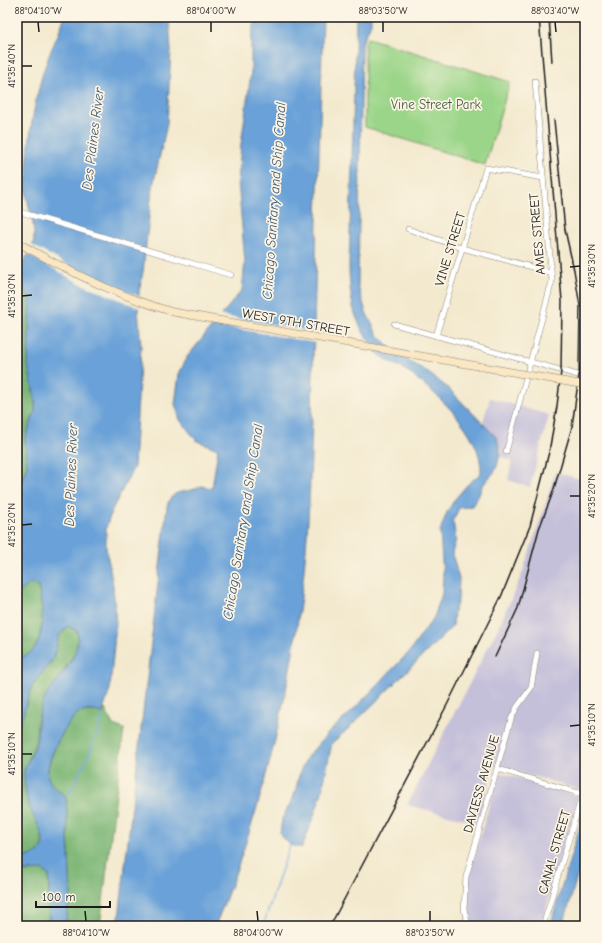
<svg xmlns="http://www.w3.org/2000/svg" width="602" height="943" font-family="'Comic Neue',sans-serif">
  <rect width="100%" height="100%" fill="#fcf5e5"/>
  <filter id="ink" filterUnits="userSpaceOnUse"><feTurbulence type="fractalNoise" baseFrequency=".025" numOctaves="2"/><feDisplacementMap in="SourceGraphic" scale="8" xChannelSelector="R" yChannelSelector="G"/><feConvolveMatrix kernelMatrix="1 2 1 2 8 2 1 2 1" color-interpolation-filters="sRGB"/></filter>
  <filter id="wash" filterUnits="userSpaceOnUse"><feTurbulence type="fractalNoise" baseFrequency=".012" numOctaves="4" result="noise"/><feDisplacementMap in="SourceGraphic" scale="16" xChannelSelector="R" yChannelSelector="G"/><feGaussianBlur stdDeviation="0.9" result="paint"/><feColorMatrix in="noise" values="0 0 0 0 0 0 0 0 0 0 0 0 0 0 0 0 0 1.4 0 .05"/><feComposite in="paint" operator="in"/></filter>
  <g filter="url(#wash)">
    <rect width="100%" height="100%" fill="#f3e9ce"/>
    <!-- industrial -->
    <g fill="#c5c0da">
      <path d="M 17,17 L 24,17 L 17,49 Z"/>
      <path d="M 581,255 L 585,256 L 585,371 L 583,370 L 585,315 Z"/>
      <path d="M 490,398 L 549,415 L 530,487 L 508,480 L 512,460 L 489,454 L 480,432 Z"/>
      <path d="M 555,472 L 585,480 L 585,774 L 580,790 L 495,765 L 477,822 L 407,805 L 500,624 L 522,574 L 546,503 Z"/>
      <path d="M 499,772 L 578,796 L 541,926 L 473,926 L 468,909 L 468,878 Z"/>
    </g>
    <!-- green -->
    <path fill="#9bd589" stroke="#5c7852" d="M 368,38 L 510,82 L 485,165 L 365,127 L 365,43 Z"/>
    <!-- forest -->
    <g fill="#7cb675" stroke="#4c6948">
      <path d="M 21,285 L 30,298 L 28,365 L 35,400 L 35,411 L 25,439 L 27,466 L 17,492 L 17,288 Z"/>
      <path d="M 30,583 L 38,586 C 43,607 48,649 22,658 L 17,653 L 17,596 Z"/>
      <path d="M 68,626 L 77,631 L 79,641 L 77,650 L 51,690 L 37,721 L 36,741 L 24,771 L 30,806 L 42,833 L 42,848 L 34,856 L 20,858 L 17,856 L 17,733 L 32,686 L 53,659 L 59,636 Z"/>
      <path d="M 105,709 L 113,725 L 124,729 L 100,926 L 65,926 L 71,893 L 66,797 C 60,792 49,785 48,777 C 45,762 65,725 76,715 C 82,710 96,710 102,713 Z"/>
      <path d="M 42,870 L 49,875 L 49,926 L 17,926 L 17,872 Z"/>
    </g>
    <!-- water -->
    <g fill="#69a1d8" stroke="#425e7a">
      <path d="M 65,17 L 169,17 L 171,50 L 167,124 L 152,190 L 143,272 L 139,292 L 138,309 L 141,347 L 134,467 L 112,510 L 106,528 L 106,548 L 113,585 L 116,623 L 110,689 L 102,714 C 96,709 82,710 76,715 C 65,725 45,762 48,776 C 49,785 60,792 66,797 L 71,893 L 65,926 L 49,926 L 49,875 L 42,870 L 17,872 L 17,856 L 20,858 C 59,853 39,831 30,808 C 26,797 24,783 24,772 C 24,767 33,752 35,747 C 39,732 36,717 43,702 C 54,678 82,660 77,631 L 68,626 L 59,636 L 53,659 L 32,686 L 17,733 L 17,653 L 22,657 C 48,649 43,607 38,586 L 30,583 L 17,596 L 17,492 L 27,466 L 25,439 L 35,411 L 35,400 L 28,365 L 30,298 L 18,281 L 17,269 C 21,264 26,258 30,252 C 41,233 26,207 26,187 C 28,138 35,83 56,39 C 60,32 61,24 65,17 Z"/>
      <path d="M 255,17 L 323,17 C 320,120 317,224 314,327 C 312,401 312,475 306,549 C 295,678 264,807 215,926 L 118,926 L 167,506 C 173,486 187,495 201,486 L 212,488 L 218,449 L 197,441 L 180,420 L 175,404 L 179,374 L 187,357 L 242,290 L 245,262 L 238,182 L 241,144 L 251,73 L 251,40 Z"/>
      <path d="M 356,17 L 371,17 L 371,24 L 362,43 L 358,286 L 366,312 L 377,334 L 395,353 L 426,371 L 448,388 L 497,438 L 500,453 L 498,463 L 495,471 L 482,486 L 479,495 L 472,506 L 459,508 L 453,521 L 456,540 L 452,553 L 459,579 L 458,600 L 454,612 L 453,626 L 347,730 L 332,743 L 321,796 L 302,848 L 290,845 L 280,834 L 282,819 L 294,796 L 300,772 L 307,757 L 328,733 L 349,714 L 410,651 L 434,617 L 442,594 L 443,576 L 440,531 L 447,512 L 455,499 L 467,485 L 481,473 C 483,432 434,391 404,369 C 395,364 381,359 376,351 C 353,321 350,303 349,266 Z"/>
      <path d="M 585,808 L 585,849 L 563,926 L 550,926 Z"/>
    </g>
    <!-- pier -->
    <g fill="#f3e9ce">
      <path d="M 30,244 L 84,274 L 140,297 L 140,308 L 79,283 L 26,253 Z"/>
      <path d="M 218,315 L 316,332 L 316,343 L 211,324 Z"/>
    </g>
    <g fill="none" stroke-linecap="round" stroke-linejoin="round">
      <!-- stream -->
      <g stroke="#69a1d8" stroke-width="1.5">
        <path d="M 66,797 C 75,785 104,726 102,714"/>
        <path d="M 263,926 L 290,845"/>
      </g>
    </g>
  </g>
  <g filter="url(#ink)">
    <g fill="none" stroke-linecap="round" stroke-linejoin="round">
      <defs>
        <g id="minor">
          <path d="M 17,211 L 231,275"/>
          <path d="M 408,229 L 462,248 L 546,271 L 552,274"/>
          <path d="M 394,324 L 585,377"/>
          <path d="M 436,336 L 486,168 L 543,178"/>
          <path d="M 506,452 L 552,281 L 535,81"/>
          <path d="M 498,769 L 582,794"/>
          <path d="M 468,926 L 464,909 L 466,877 L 511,719 L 517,707 L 531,688 L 537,653"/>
          <path d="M 543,926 L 585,785"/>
        </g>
      </defs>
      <!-- minor casing -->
      <use href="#minor" stroke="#888275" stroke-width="6"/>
      <!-- minor -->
      <use href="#minor" stroke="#fff" stroke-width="5"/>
      <!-- rail -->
      <g stroke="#1c1c1c" stroke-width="1.5">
        <path d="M 549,17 L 552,62"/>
        <path d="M 495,657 L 518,608 L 539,529 L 553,492 L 572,427 L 579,375 L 580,306 L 574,270 L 565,230 L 554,120"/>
        <path d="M 330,926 L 447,705 L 501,597 L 530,526 L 549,452 L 557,406 L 561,371 L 562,301 L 539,17"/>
      </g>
      <defs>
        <path id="secondary-bridge" d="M 17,242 C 67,271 117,296 173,312 L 585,385"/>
      </defs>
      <!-- secondary-bridge casing -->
      <use href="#secondary-bridge" stroke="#888275" stroke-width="8" stroke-linecap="butt"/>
      <!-- secondary-bridge -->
      <use href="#secondary-bridge" stroke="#fae7c3" stroke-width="7"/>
    </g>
  </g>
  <!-- ticks -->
  <path fill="none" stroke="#1c1c1c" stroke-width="1.5" d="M 38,22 L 39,32M 211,22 L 211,32M 383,22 L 383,32M 555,22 L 556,32M 22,66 L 32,66M 570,267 L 580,266M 22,296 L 32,295M 570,496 L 580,496M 22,525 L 32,524M 570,726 L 580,725M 22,754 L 32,754M 85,911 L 86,921M 257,911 L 258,921M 430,911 L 430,921"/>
  <g text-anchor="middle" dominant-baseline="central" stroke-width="3.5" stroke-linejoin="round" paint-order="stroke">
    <!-- park labels -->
    <g font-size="13" fill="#485d42" stroke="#fcf5e5">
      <text x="436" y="104">Vine Street Park</text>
    </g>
    <!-- street labels -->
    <g font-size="13" fill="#1c1c1c" stroke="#fcf5e5">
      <text transform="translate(537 234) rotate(-95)">AMES STREET</text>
      <text transform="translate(450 249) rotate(-73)">VINE STREET</text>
      <text transform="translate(296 322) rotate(10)">WEST 9TH STREET</text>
      <text transform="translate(481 784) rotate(-74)">DAVIESS AVENUE</text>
      <text transform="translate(554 852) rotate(-74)">CANAL STREET</text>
    </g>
    <!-- water labels -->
    <g font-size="14" font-style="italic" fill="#3f5871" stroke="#fcf5e5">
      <text transform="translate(93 139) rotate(-83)">Des Plaines River</text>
      <text transform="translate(274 201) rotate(-86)">Chicago Sanitary and Ship Canal</text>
      <text transform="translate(71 475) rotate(-88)">Des Plaines River</text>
      <text transform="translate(243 522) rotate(-81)">Chicago Sanitary and Ship Canal</text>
    </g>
  </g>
  <!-- margin -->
  <rect width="602" height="943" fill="none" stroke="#fcf5e5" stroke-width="44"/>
  <!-- scale -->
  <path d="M36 901v6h74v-6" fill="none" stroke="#1c1c1c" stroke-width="2"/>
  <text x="42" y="901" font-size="12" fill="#1c1c1c" stroke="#fcf5e5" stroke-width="3" paint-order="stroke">100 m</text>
  <rect x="22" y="22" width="558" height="899" fill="none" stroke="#1c1c1c" stroke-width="1.5"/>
  <g font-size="10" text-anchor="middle" fill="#1c1c1c">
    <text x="38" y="14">88°04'10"W</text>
    <text x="211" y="14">88°04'00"W</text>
    <text x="383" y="14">88°03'50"W</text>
    <text x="555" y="14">88°03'40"W</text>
    <text transform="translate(11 66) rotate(-90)" y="4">41°35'40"N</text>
    <text transform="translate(591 266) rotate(-90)" y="4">41°35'30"N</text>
    <text transform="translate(11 296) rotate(-90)" y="4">41°35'30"N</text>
    <text transform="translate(591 496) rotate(-90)" y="4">41°35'20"N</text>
    <text transform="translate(11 525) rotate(-90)" y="4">41°35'20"N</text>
    <text transform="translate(591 725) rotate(-90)" y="4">41°35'10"N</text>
    <text transform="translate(11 754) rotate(-90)" y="4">41°35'10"N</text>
    <text x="86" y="936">88°04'10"W</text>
    <text x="258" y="936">88°04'00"W</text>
    <text x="430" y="936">88°03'50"W</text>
  </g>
</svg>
